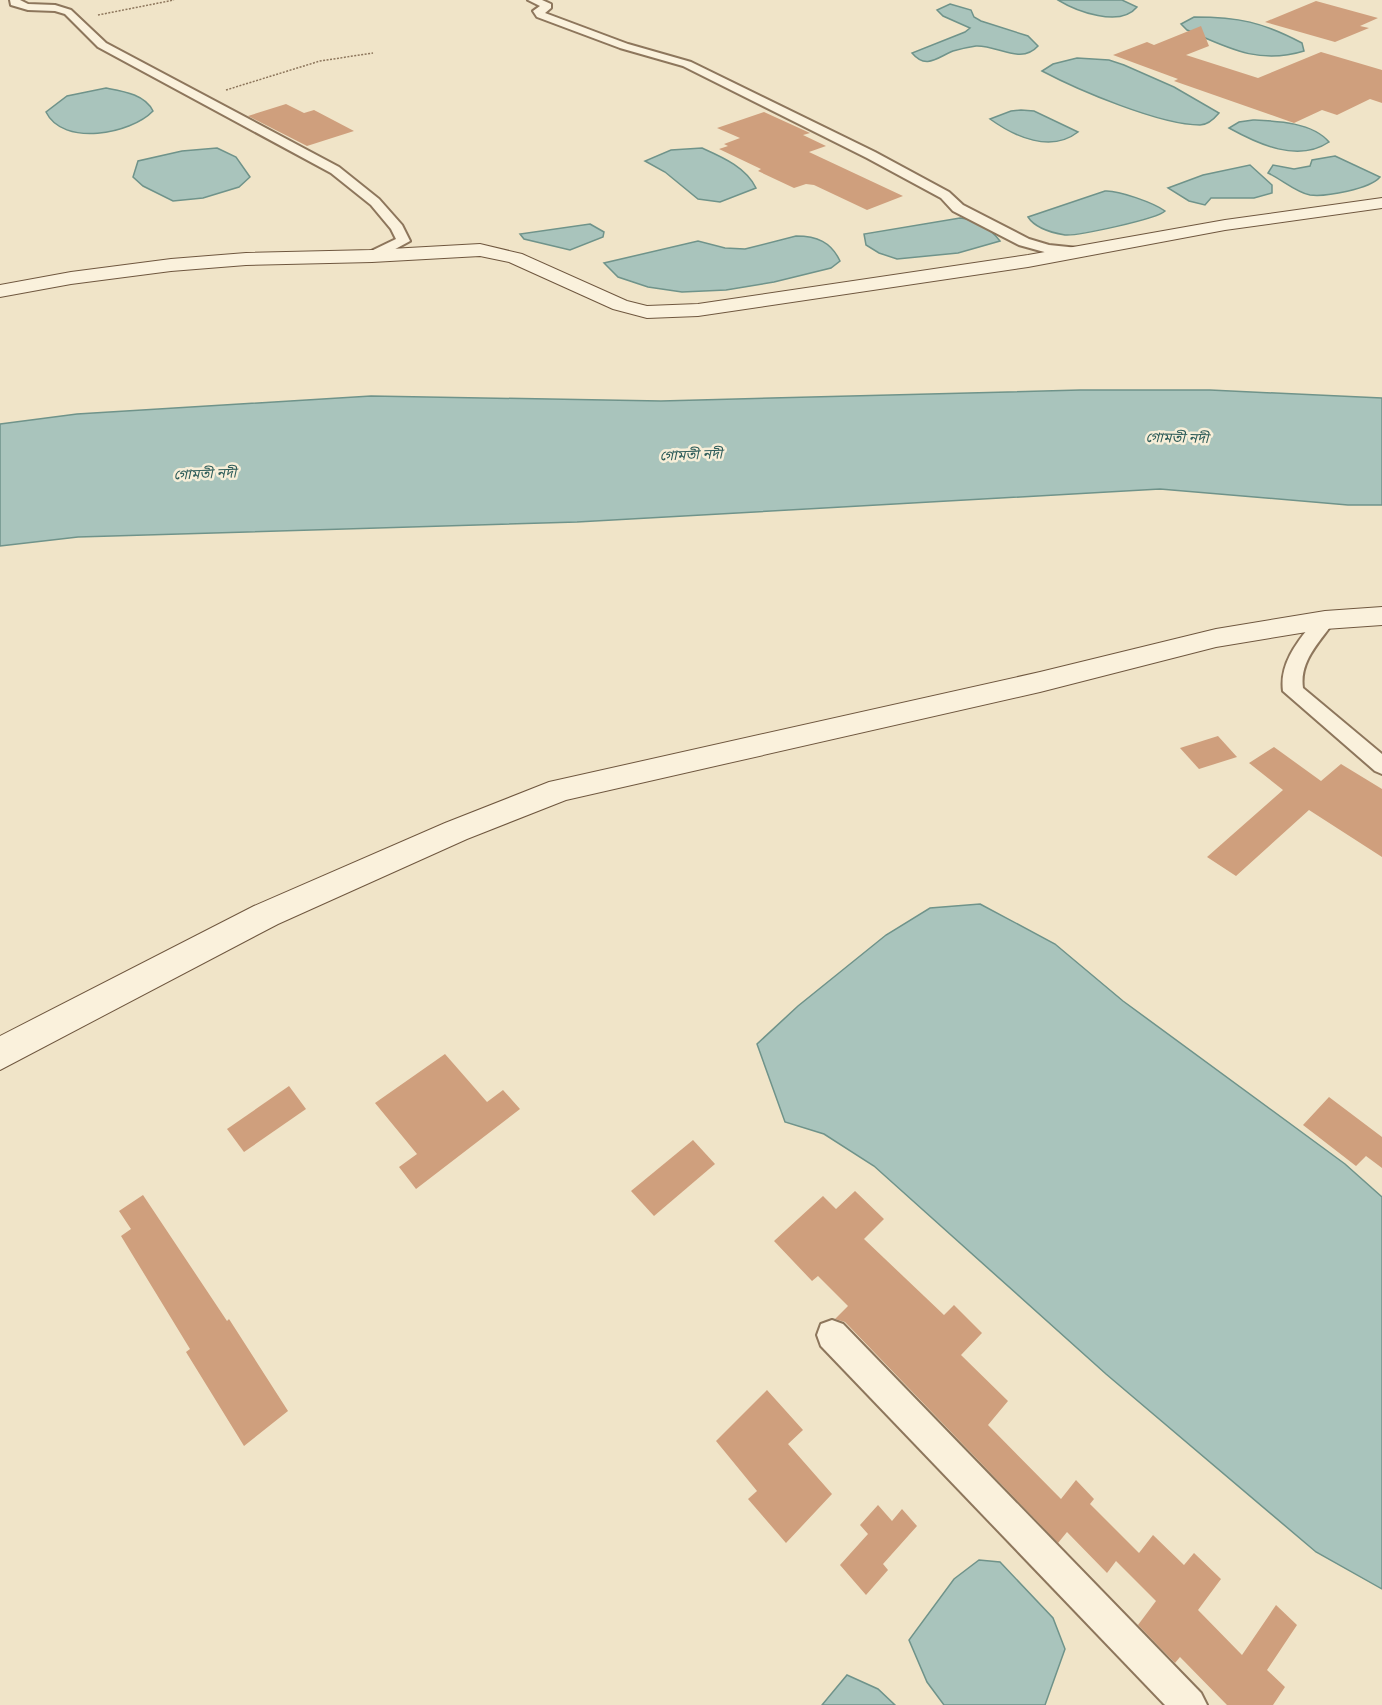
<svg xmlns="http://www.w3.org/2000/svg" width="1382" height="1705" font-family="Georgia,'Noto Sans Bengali',serif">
  <rect width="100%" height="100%" fill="#f0e4c8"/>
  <!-- water -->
  <g fill="#a9c4bc" stroke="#6f938a" stroke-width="1.5">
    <path d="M 1058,0 L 1122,0 L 1137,7 C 1120,28 1076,11 1058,0 Z"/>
    <path d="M 950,4 L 971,10 L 974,17 L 981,21 L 1028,36 L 1038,46 C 1021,65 998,45 976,46 C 969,47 960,49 953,51 C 938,57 926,70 912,53 L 965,32 L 970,28 L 943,16 L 937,10 Z"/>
    <path d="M 1194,17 C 1239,17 1262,22 1302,43 L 1304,51 C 1259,65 1228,48 1187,30 L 1181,24 Z"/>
    <path d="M 1077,58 L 1109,60 L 1124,65 L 1174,87 L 1219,113 C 1214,119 1208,125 1200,125 C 1160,125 1078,90 1042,71 L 1053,64 Z"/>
    <path d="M 106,88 C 122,91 145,94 153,111 C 131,134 63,147 46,112 L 67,96 Z"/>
    <path d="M 1021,110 L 1034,111 L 1078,132 C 1051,153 1015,137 990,119 L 1011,111 Z"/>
    <path d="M 1253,120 C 1276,121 1312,122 1329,142 C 1298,163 1258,144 1229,128 L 1239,122 Z"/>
    <path d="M 217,148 L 236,157 L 250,177 L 239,187 L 203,198 L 173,201 L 143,186 L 133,177 L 138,161 L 182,151 Z"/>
    <path d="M 702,148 C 722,157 746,167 756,188 L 720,202 L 698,199 L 665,172 L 645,161 L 671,150 Z"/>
    <path d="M 1335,156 L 1380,177 C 1370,189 1326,197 1310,195 C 1297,193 1281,179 1268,173 L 1273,165 L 1294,169 L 1310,166 L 1312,160 Z"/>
    <path d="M 1250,165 L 1272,185 L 1272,193 L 1254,198 L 1211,198 L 1205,205 L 1189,201 L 1168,188 L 1203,175 Z"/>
    <path d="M 1105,191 C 1118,190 1154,203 1165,211 C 1157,219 1078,236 1065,235 C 1053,233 1035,228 1028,217 Z"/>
    <path d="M 960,218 C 975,219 991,229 1000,241 L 958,253 L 897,259 L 879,253 L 866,245 L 864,234 Z"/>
    <path d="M 590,224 L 604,232 L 603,237 L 570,250 L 524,239 L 520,234 Z"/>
    <path d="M 796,236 C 817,236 831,242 840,261 L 831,268 L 774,282 L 726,290 L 682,292 L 648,287 L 618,277 L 604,263 L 698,241 L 725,248 L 745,249 Z"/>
    <path d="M 1080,390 L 1210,390 L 1382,398 L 1382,505 L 1348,505 L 1160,489 L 577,522 L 78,537 L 0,546 L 0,424 L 77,414 L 371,396 L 661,401 Z"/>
    <path d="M 980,904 L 1055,944 L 1123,1001 L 1345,1164 L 1382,1197 L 1382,1589 L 1316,1552 L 1106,1374 L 874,1166 L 824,1134 L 785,1122 L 757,1044 L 798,1006 L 886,935 L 930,908 Z"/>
    <path d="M 979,1560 L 1000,1562 L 1053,1618 L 1065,1649 L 1045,1705 L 944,1705 L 927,1682 L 909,1640 L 954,1579 Z"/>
    <path d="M 847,1675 L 878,1689 L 895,1705 L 822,1705 Z"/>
  </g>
  <!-- building -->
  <g fill="#cf9f7d">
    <path d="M 1316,1 L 1378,18 L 1360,26 L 1369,28 L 1335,42 L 1265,22 Z"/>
    <path d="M 1201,26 L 1209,46 L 1186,55 L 1258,78 L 1321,52 L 1382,70 L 1382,103 L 1370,99 L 1337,115 L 1322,110 L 1294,123 L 1174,81 L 1178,79 L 1113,55 L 1147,42 L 1154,45 Z"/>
    <path d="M 286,104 L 304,113 L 314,110 L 354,131 L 307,146 L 248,116 Z"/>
    <path d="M 764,112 L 810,133 L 803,135 L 826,146 L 809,152 L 903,196 L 867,210 L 814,185 L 806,184 L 794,188 L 758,171 L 761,169 L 719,149 L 728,146 L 724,144 L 740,138 L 717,128 Z"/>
    <path d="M 1218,736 L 1237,757 L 1199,769 L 1180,748 Z"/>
    <path d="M 1274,747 L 1321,781 L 1341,764 L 1382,789 L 1382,857 L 1309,810 L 1236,876 L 1207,857 L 1283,790 L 1249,763 Z"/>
    <path d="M 445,1054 L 487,1102 L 503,1090 L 520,1109 L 416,1189 L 399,1167 L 417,1154 L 375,1103 Z"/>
    <path d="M 289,1086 L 306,1109 L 244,1152 L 227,1129 Z"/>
    <path d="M 1329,1097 L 1382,1137 L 1382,1168 L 1366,1156 L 1356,1166 L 1303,1125 Z"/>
    <path d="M 693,1140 L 715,1164 L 654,1216 L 631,1191 Z"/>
    <path d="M 855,1191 L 884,1219 L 864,1239 L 944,1315 L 954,1305 L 982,1333 L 961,1355 L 1008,1401 L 988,1425 L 1061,1499 L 1076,1480 L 1094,1499 L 1090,1504 L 1139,1553 L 1153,1535 L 1184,1565 L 1194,1553 L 1221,1579 L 1198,1610 L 1242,1655 L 1276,1605 L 1297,1625 L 1267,1670 L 1285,1687 L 1273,1705 L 1227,1705 L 1180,1657 L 1175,1663 L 1138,1625 L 1156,1601 L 1116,1561 L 1107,1573 L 1067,1532 L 1058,1543 L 845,1322 L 835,1319 L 848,1306 L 818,1276 L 812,1281 L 774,1241 L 823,1196 L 836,1209 Z"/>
    <path d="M 143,1195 L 227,1321 L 229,1319 L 288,1411 L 244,1446 L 186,1352 L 190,1349 L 121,1236 L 131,1229 L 119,1211 Z"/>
    <path d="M 767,1390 L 803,1430 L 788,1444 L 832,1494 L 786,1543 L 748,1499 L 757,1491 L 716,1441 Z"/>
    <path d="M 878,1505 L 892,1521 L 902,1509 L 917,1526 L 883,1564 L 888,1570 L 866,1595 L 840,1565 L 868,1534 L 860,1525 Z"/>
  </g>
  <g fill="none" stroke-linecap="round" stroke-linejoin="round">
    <defs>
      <g id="street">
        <path d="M 10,0 L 20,0 L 28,4 L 55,5 L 71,10 L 106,43 L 339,167 L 379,199 L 402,225 L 410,241 L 377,259 L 367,259 L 365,256 L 367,253 L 396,239 L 391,229 L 371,205 L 331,173 L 98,47 L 65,14 L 55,11 L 28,10 L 11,5 Z"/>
        <path d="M 528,0 L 542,0 L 551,4 L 551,8 L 545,13 L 628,44 L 691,62 L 875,152 L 949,192 L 963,205 L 1029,239 L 1049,245 L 1078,248 L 1085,252 L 1078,256 L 1048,253 L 1019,245 L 953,211 L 941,198 L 867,158 L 683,66 L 620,48 L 537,17 L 533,11 L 540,6 Z"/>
        <path d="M 1325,614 L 1332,616 L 1335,620 C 1321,641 1299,660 1303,688 L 1382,754 L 1382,774 L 1375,771 L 1283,691 C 1279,661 1301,638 1318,616 Z"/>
        <path d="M 832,1320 L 843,1324 L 1201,1693 L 1207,1705 L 1165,1705 L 821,1346 L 817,1335 L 821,1324 Z"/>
      </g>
      <g id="secondary">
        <path d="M 1382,198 L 1382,208 L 1225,230 L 1028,267 L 698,316 L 647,318 L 613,309 L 509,262 L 480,256 L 372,262 L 246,265 L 171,271 L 71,284 L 0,297 L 0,285 L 71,272 L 171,259 L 246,253 L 372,250 L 480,244 L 522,254 L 627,301 L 647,306 L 698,304 L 1028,255 L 1225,220 Z"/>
        <path d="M 1382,607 L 1382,625 L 1325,629 L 1216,647 L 1040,692 L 566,800 L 467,839 L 278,924 L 0,1070 L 0,1036 L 254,906 L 445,823 L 549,782 L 1040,672 L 1216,629 L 1325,611 Z"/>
      </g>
    </defs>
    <!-- street casing -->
    <use href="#street" stroke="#8d765c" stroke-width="4"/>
    <!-- secondary casing -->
    <use href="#secondary" stroke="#6f573f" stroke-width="2"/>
    <!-- path -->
    <g stroke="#8d765c" stroke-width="1.5" stroke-dasharray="2 1.5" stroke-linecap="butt">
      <path d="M 98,15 L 174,0"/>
      <path d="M 226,90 L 320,61 L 373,53"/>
    </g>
    <!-- street -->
    <use href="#street" fill="#faf1dc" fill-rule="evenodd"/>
    <!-- secondary -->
    <use href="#secondary" fill="#faf1dc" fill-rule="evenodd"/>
  </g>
  <g text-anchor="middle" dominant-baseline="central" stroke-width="5" stroke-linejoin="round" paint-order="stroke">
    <!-- far-water labels -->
    <g font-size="14" font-style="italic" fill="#2f5d5a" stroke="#f7eed8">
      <text transform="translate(1177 439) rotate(1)">গোমতী নদী</text>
      <text transform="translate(691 456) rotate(-2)">গোমতী নদী</text>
      <text transform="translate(205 475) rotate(-2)">গোমতী নদী</text>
    </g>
  </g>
</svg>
